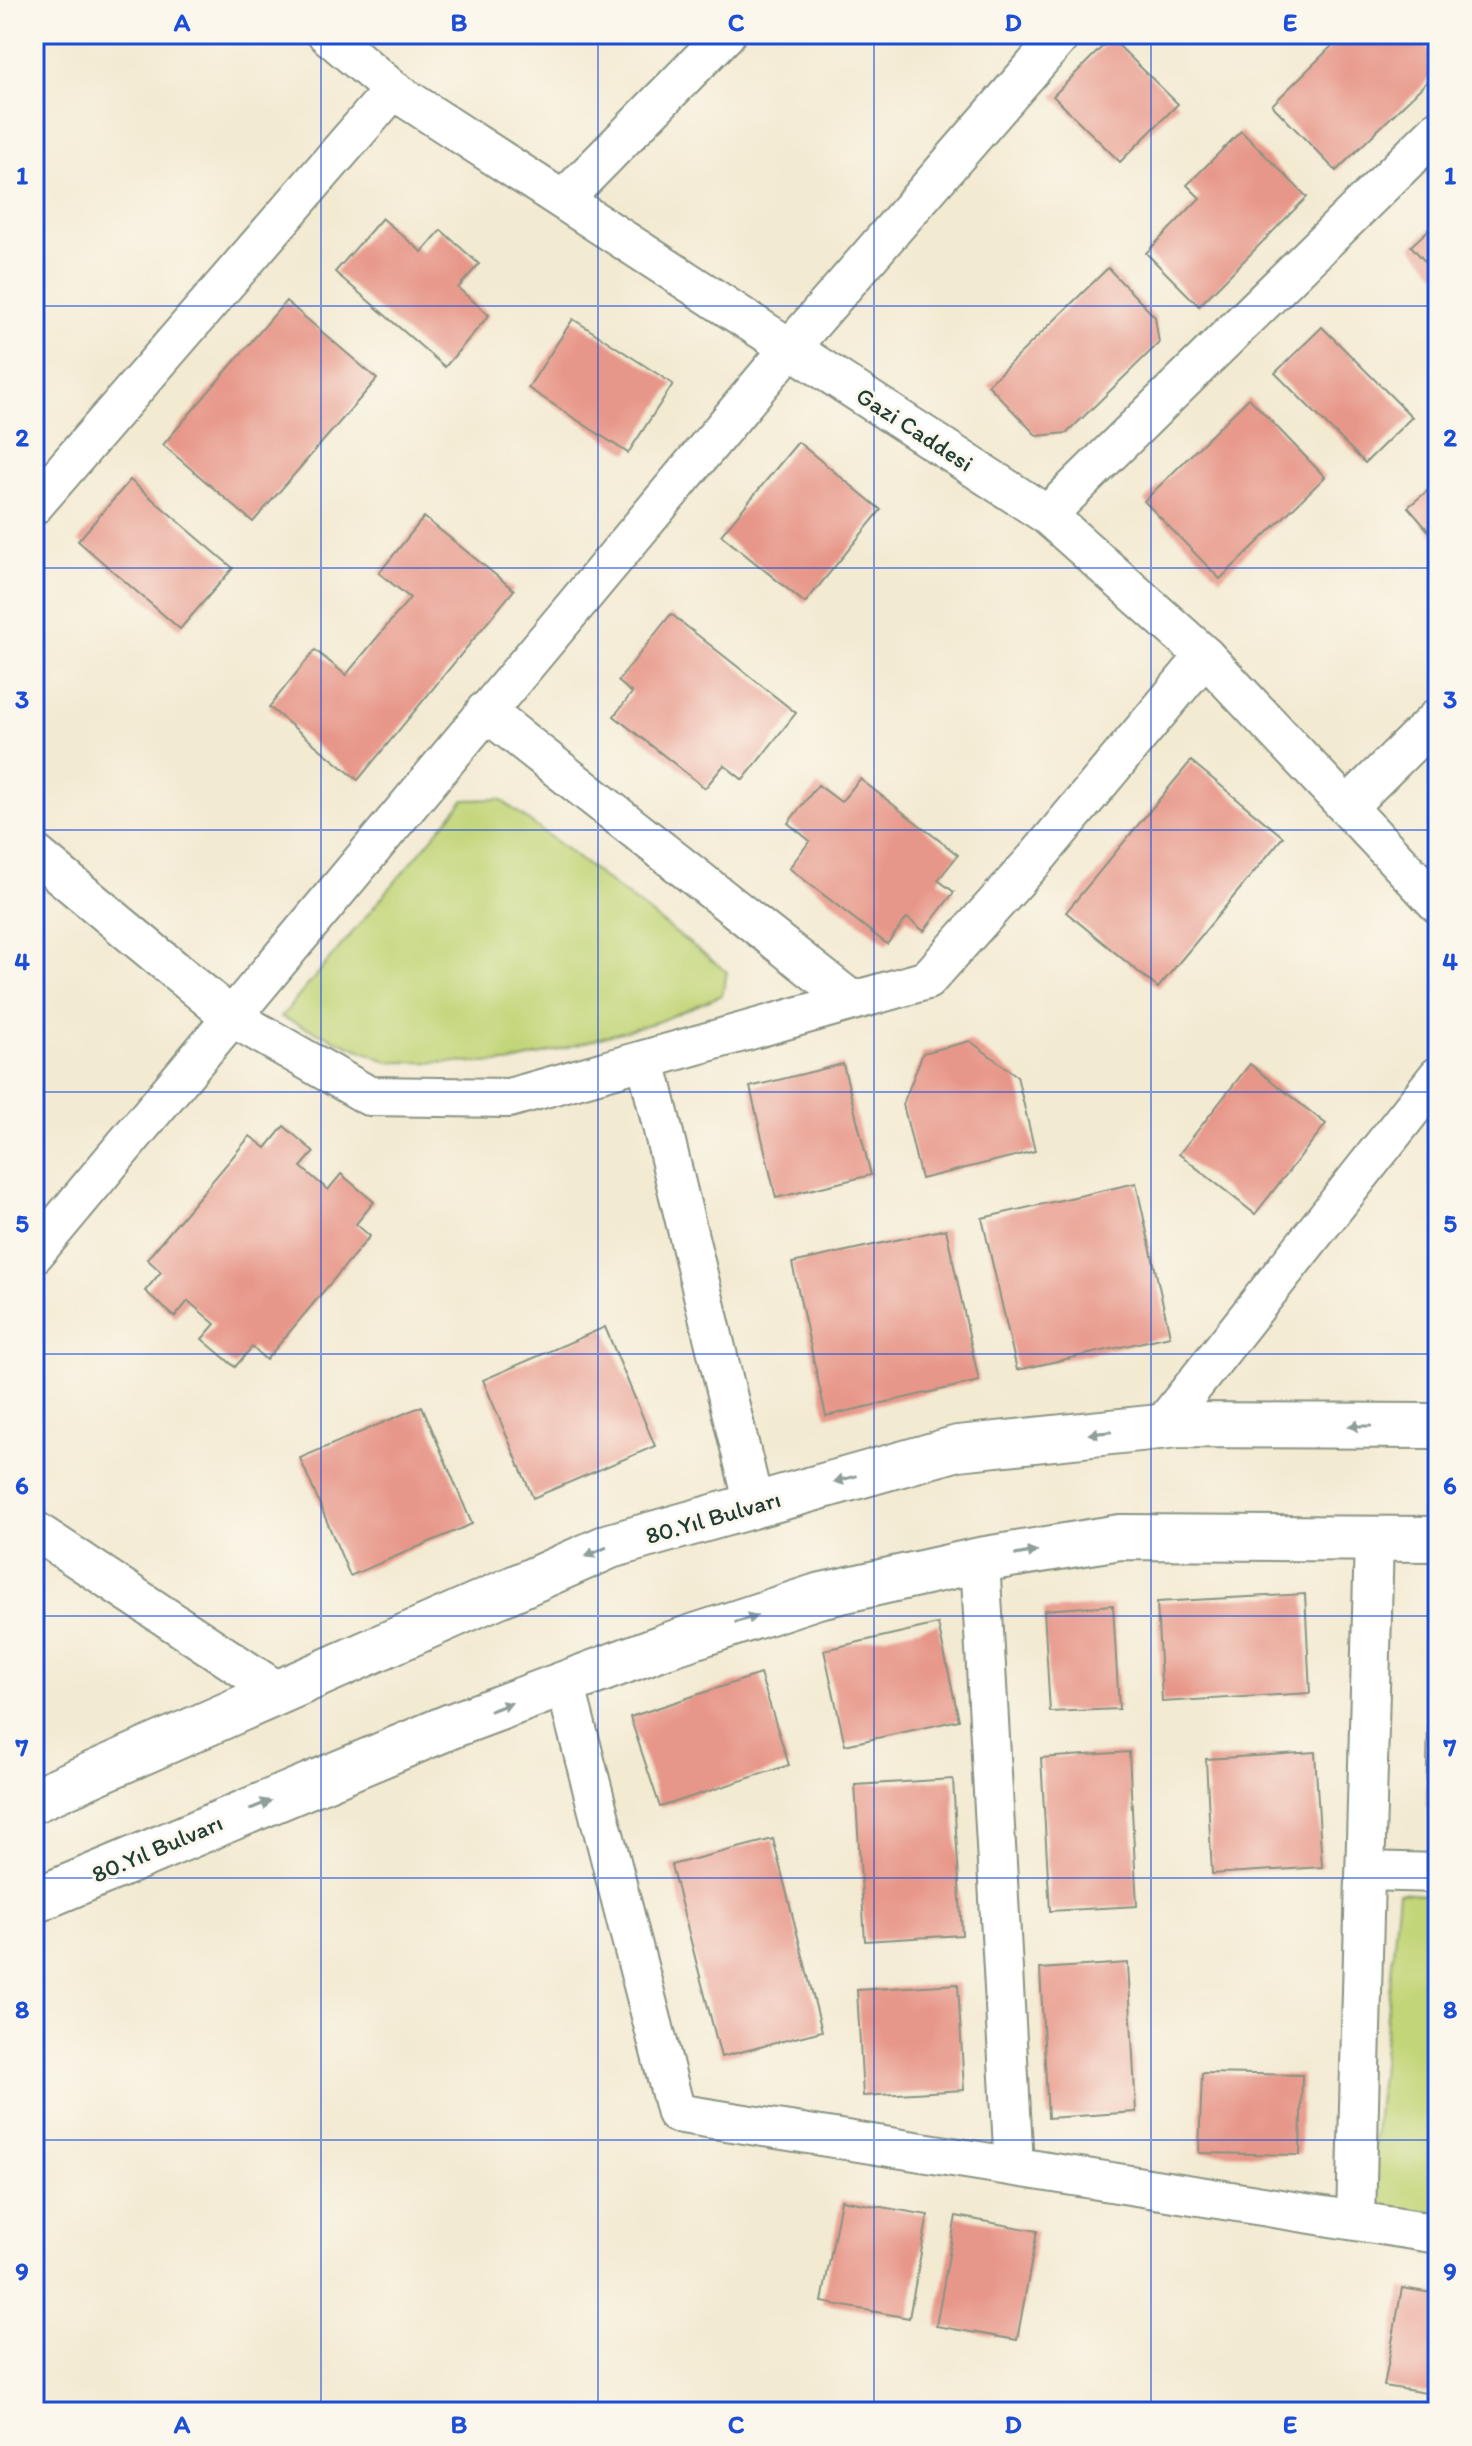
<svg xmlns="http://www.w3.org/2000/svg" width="1472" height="2446" font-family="Itim,sans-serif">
  <rect width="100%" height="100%" fill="#fbf7ec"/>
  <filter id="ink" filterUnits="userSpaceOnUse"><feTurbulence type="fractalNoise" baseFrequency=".0125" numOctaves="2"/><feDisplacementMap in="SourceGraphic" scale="16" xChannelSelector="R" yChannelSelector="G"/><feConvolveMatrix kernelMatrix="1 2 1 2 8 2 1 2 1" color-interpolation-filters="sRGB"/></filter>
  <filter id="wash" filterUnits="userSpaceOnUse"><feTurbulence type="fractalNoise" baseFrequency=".006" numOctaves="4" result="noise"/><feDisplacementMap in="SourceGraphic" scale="32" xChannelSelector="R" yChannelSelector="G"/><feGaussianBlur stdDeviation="1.8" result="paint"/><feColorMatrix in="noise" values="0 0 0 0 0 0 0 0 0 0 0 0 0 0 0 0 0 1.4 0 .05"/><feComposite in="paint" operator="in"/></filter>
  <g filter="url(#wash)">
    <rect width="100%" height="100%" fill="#f3ead2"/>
    <!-- green -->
    <g fill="#c2d578" stroke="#708956" stroke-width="2">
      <path d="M 500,799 L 727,972 L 722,995 L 657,1022 L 511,1063 L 389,1062 L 281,1017 L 464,800 Z"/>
      <path d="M 1399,1892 L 1438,1895 L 1438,2213 L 1368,2206 Z"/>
    </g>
    <g id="blocks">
      <!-- building -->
      <g fill="#e79789">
        <path d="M 1344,34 L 1414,34 L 1438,59 L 1438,71 L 1336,171 L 1272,105 Z"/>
        <path d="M 1111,38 L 1178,104 L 1120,162 L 1053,96 Z"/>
        <path d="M 1241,131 L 1307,197 L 1199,306 L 1146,253 L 1200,198 L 1187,185 Z"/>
        <path d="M 382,218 L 422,252 L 441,230 L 479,264 L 458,288 L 489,315 L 445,367 L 335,272 Z"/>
        <path d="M 1438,221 L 1438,276 L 1411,246 Z"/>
        <path d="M 1108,268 L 1155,317 L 1159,343 L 1067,433 L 1037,436 L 988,385 Z"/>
        <path d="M 286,301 L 377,379 L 253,522 L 163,445 Z"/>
        <path d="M 573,319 L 673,384 L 628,453 L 528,388 Z"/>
        <path d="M 1322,327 L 1412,417 L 1365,463 L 1275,373 Z"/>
        <path d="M 1249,398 L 1325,477 L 1220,579 L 1144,501 Z"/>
        <path d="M 798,442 L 881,510 L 805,603 L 721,535 Z"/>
        <path d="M 130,480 L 233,568 L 180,629 L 78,541 Z"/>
        <path d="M 1438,482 L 1438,542 L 1408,507 Z"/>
        <path d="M 424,517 L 514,590 L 358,780 L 269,707 L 315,650 L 346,675 L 410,598 L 379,573 Z"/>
        <path d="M 671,614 L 796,713 L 743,780 L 724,765 L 705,788 L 614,716 L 632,693 L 618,681 Z"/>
        <path d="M 1191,761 L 1283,837 L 1158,988 L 1066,912 Z"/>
        <path d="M 860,779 L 958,855 L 938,880 L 954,892 L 924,931 L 907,918 L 887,944 L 789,868 L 810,841 L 788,823 L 818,785 L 841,802 Z"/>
        <path d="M 970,1041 L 1017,1076 L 1035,1151 L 921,1179 L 903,1104 L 923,1053 Z"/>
        <path d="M 843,1064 L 871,1175 L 776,1198 L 750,1087 Z"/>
        <path d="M 1250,1064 L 1326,1124 L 1255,1214 L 1179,1154 Z"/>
        <path d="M 284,1126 L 314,1152 L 301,1167 L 328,1190 L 341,1174 L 374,1202 L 356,1224 L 370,1236 L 266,1360 L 252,1347 L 235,1367 L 202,1339 L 215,1324 L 188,1301 L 175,1317 L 145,1291 L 161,1272 L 147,1259 L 250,1136 L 266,1148 Z"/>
        <path d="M 1136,1183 L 1170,1336 L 1017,1370 L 982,1218 Z"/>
        <path d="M 946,1229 L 979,1381 L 826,1416 L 792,1263 Z"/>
        <path d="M 605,1327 L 655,1446 L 533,1498 L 483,1380 Z"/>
        <path d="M 422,1406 L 472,1524 L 350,1576 L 300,1458 Z"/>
        <path d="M 1435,1582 L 1438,1582 L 1438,1666 L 1432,1666 Z"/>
        <path d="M 1305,1594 L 1310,1693 L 1162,1702 L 1157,1602 Z"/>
        <path d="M 1113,1605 L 1119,1709 L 1050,1712 L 1044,1610 Z"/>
        <path d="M 938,1624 L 959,1720 L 845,1745 L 824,1650 Z"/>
        <path d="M 760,1674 L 789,1765 L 660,1807 L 630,1717 Z"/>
        <path d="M 1428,1724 L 1438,1724 L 1438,1808 L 1426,1807 Z"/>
        <path d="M 1129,1752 L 1137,1906 L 1050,1911 L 1041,1758 Z"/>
        <path d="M 1315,1752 L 1322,1867 L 1212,1874 L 1206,1759 Z"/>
        <path d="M 953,1779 L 962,1935 L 865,1941 L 855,1785 Z"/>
        <path d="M 773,1839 L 822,2031 L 721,2057 L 671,1865 Z"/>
        <path d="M 1128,1963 L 1136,2112 L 1048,2118 L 1040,1969 Z"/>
        <path d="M 958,1984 L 964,2090 L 863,2096 L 857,1990 Z"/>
        <path d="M 1202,2073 L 1302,2075 L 1300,2155 L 1199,2153 Z"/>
        <path d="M 841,2200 L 928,2215 L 909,2318 L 822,2302 Z"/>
        <path d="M 956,2216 L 1037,2231 L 1017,2340 L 936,2326 Z"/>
        <path d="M 1402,2288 L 1438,2294 L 1438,2395 L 1384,2386 Z"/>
      </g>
    </g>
  </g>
  <g filter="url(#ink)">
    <use href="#blocks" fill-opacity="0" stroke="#899483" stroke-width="2"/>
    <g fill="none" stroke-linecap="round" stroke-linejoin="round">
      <defs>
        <g id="minor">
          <path d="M 327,34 L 393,90 L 1047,515 L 1205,656 L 1438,904"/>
          <path d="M 563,200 L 726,34"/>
          <path d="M 34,505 L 393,90"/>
          <path d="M 1047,515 L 1438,130"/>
          <path d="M 485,711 L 851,1000"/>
          <path d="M 1347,807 L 1438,717"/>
          <path d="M 34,853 L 230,1016 L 369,1096 L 509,1098 L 927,980 L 1039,855 L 1205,656"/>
          <path d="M 646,1060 L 754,1505"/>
          <path d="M 34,1254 L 790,348 L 1062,34"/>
          <path d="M 1161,1427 L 1438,1076"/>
          <path d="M 34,1530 L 279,1692"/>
          <path d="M 980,1560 L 1014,2166"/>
          <path d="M 565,1683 L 676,2113 L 1438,2234"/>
          <path d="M 1366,1871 L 1438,1873"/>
          <path d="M 1356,2219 L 1374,1538"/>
        </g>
        <g id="tertiary">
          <path d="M 34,1800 L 610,1546 L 958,1448 L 1178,1425 L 1438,1426"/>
          <path d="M 34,1901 L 451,1726 L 665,1646 L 818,1596 L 980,1560 L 1120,1537 L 1438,1539"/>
        </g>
      </defs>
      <!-- minor casing -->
      <use href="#minor" stroke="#899483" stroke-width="42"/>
      <!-- tertiary casing -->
      <use href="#tertiary" stroke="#899483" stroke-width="48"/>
      <!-- minor -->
      <use href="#minor" stroke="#fff" stroke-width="38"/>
      <!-- tertiary -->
      <use href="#tertiary" stroke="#fff" stroke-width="44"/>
    </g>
    <!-- one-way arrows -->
    <defs><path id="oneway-solid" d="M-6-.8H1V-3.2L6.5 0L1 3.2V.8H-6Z" transform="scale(2)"/></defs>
    <g fill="#8f9e9a">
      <use href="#oneway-solid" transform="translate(1360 1426) rotate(-180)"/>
      <use href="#oneway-solid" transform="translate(1100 1433) rotate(174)"/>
      <use href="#oneway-solid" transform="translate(845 1479) rotate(164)"/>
      <use href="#oneway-solid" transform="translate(596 1552) rotate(156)"/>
      <use href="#oneway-solid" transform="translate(1026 1553) rotate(-10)"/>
      <use href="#oneway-solid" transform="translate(746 1619) rotate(-18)"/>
      <use href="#oneway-solid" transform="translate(501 1707) rotate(-21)"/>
      <use href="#oneway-solid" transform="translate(260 1805) rotate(-22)"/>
    </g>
  </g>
  <!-- grid -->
  <path fill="none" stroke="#1d4ed8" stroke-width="2" stroke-opacity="0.55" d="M 321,34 L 321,2412M 598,34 L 598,2412M 874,34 L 874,2412M 1151,34 L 1151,2412M 34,306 L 1438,306M 34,568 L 1438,568M 34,830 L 1438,830M 34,1092 L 1438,1092M 34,1354 L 1438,1354M 34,1616 L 1438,1616M 34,1878 L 1438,1878M 34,2140 L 1438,2140"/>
  <g text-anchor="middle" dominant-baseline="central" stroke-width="6" stroke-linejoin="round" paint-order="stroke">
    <!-- street labels -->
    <g font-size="24" fill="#1f3d34" stroke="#fbf7ec">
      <text transform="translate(915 429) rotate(33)">Gazi Caddesi</text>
      <text transform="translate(713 1517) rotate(-16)">80.Yıl Bulvarı</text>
      <text transform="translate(157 1848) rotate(-23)">80.Yıl Bulvarı</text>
    </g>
  </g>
  <!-- margin -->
  <rect width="1472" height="2446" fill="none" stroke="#fbf7ec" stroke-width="88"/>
  <rect x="44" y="44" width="1384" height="2358" fill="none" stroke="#1d4ed8" stroke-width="3"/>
  <g font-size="26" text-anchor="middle" font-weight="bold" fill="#1d4ed8">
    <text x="182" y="31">A</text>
    <text x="459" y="31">B</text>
    <text x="736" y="31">C</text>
    <text x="1013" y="31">D</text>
    <text x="1290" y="31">E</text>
    <text x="22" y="184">1</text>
    <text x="1450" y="184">1</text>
    <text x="22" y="446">2</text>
    <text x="1450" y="446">2</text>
    <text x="22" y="708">3</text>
    <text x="1450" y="708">3</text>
    <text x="22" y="970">4</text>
    <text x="1450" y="970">4</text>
    <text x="22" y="1232">5</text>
    <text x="1450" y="1232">5</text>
    <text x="22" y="1494">6</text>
    <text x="1450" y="1494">6</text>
    <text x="22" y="1756">7</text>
    <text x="1450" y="1756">7</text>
    <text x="22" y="2018">8</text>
    <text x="1450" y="2018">8</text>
    <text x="22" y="2280">9</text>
    <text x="1450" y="2280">9</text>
    <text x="182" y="2433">A</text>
    <text x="459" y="2433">B</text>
    <text x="736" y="2433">C</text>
    <text x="1013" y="2433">D</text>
    <text x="1290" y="2433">E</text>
  </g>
</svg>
